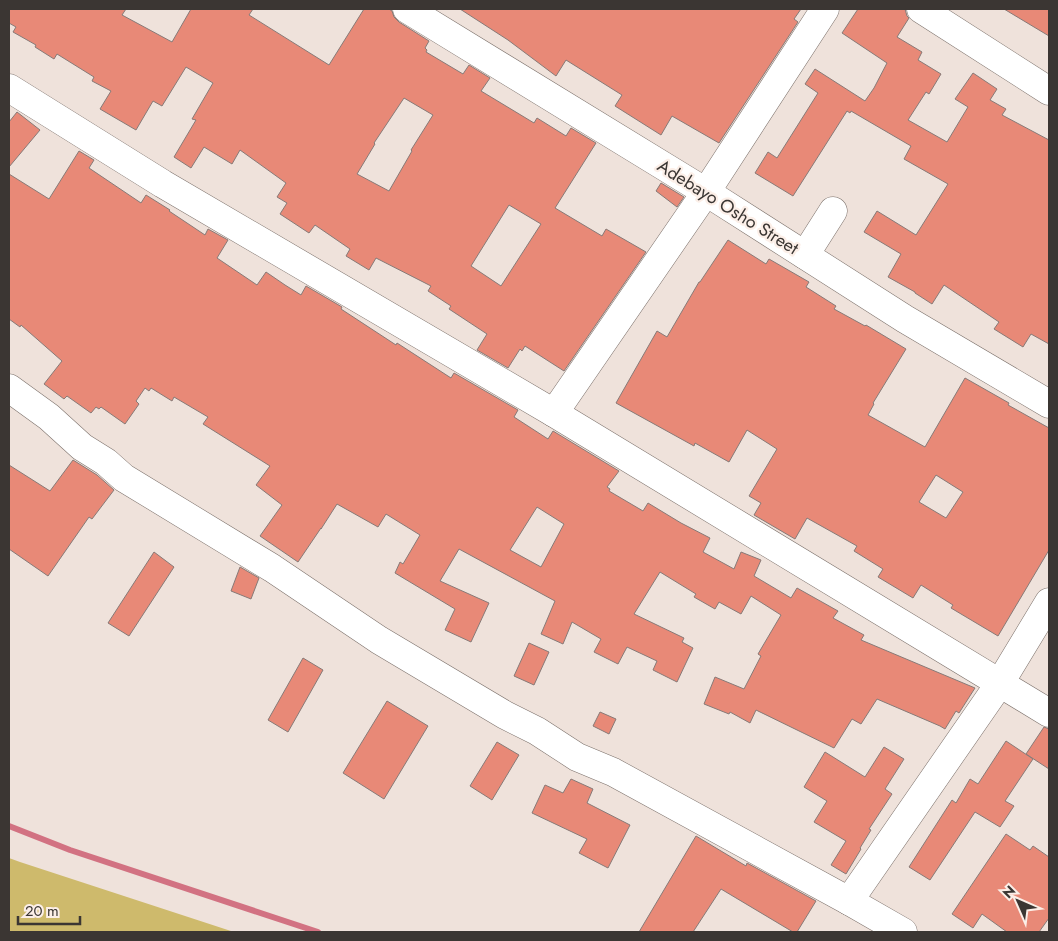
<svg xmlns="http://www.w3.org/2000/svg" width="1058" height="941" font-family="Jost,sans-serif">
  <rect width="100%" height="100%" fill="#efe2db"/>
  <!-- green -->
  <path fill="#ceba6c" d="M 9,858 L 20,862 L 234,932 L 9,932 Z"/>
  <g fill="none" stroke-linecap="round" stroke-linejoin="round">
    <!-- stream -->
    <path stroke="#d27282" stroke-width="6" d="M 9,826 L 70,850 L 318,932"/>
  </g>
  <!-- building -->
  <g fill="#e88977" stroke="#877a77" fill-rule="evenodd">
    <path d="M 9,9 L 126,9 L 122,15 L 172,42 L 191,9 L 253,9 L 249,15 L 329,65 L 364,9 L 389,9 L 392,11 L 394,17 L 399,22 L 429,41 L 425,48 L 427,50 L 426,52 L 463,74 L 469,65 L 490,78 L 481,91 L 534,123 L 537,118 L 566,136 L 571,128 L 596,143 L 555,208 L 602,236 L 606,229 L 646,252 L 564,371 L 525,346 L 522,351 L 520,349 L 508,368 L 477,350 L 487,334 L 449,309 L 451,306 L 428,291 L 431,286 L 376,258 L 369,270 L 346,256 L 350,249 L 315,225 L 309,233 L 280,214 L 287,203 L 277,197 L 286,183 L 240,150 L 232,164 L 204,147 L 191,168 L 174,157 L 196,120 L 192,119 L 213,83 L 186,67 L 162,106 L 153,101 L 136,130 L 100,109 L 111,91 L 92,81 L 94,77 L 57,54 L 54,59 L 35,47 L 36,45 L 13,32 L 16,27 L 9,23 ZM 404,98 L 433,115 L 411,150 L 412,151 L 389,191 L 357,174 L 375,144 L 374,143 ZM 509,205 L 541,224 L 501,286 L 471,266 Z"/>
    <path d="M 460,9 L 801,9 L 794,19 L 798,22 L 719,143 L 672,116 L 661,135 L 615,106 L 622,95 L 566,60 L 556,76 L 508,40 Z"/>
    <path d="M 858,9 L 905,9 L 907,16 L 909,18 L 897,37 L 922,52 L 918,60 L 941,74 L 929,94 L 926,92 L 908,120 L 947,142 L 968,107 L 955,99 L 973,73 L 997,89 L 990,100 L 1006,109 L 1002,115 L 1049,140 L 1049,344 L 1031,334 L 1023,347 L 994,329 L 999,322 L 944,285 L 932,304 L 915,293 L 915,292 L 888,277 L 901,254 L 864,232 L 877,211 L 916,235 L 948,184 L 904,159 L 911,146 L 851,111 L 850,113 L 847,111 L 793,196 L 755,173 L 768,152 L 777,158 L 818,93 L 805,84 L 815,69 L 865,101 L 874,88 L 887,63 L 842,33 Z"/>
    <path d="M 1004,9 L 1049,9 L 1049,36 Z"/>
    <path d="M 17,112 L 40,130 L 9,167 L 9,122 Z"/>
    <path d="M 79,151 L 94,160 L 89,168 L 141,203 L 146,195 L 170,210 L 169,211 L 205,235 L 208,229 L 228,240 L 217,258 L 257,285 L 266,272 L 285,285 L 301,295 L 306,286 L 342,307 L 341,309 L 396,345 L 397,343 L 451,378 L 454,373 L 518,410 L 514,417 L 548,439 L 553,431 L 619,471 L 607,487 L 610,489 L 609,491 L 643,511 L 648,503 L 681,523 L 710,538 L 703,552 L 734,569 L 741,552 L 761,560 L 754,576 L 791,598 L 797,588 L 838,611 L 833,618 L 864,635 L 861,640 L 975,688 L 959,713 L 956,711 L 945,729 L 940,726 L 877,699 L 861,724 L 852,719 L 834,748 L 756,710 L 750,723 L 730,712 L 729,714 L 704,704 L 715,677 L 744,689 L 761,656 L 758,654 L 781,615 L 751,596 L 741,614 L 719,602 L 715,609 L 694,597 L 696,594 L 660,572 L 634,614 L 684,638 L 682,642 L 693,648 L 677,682 L 653,670 L 657,661 L 627,647 L 618,664 L 594,652 L 601,639 L 572,622 L 563,644 L 541,634 L 555,601 L 459,549 L 440,581 L 489,603 L 471,642 L 445,630 L 455,609 L 395,573 L 400,562 L 403,564 L 420,535 L 386,514 L 378,527 L 337,504 L 321,529 L 321,528 L 298,562 L 260,536 L 282,505 L 256,485 L 270,466 L 203,424 L 208,417 L 174,397 L 172,401 L 151,388 L 149,391 L 145,388 L 136,401 L 139,404 L 125,424 L 101,407 L 99,409 L 96,407 L 91,413 L 67,396 L 64,399 L 44,384 L 62,361 L 21,325 L 20,327 L 9,319 L 9,174 L 49,199 ZM 537,507 L 564,524 L 541,567 L 510,550 Z"/>
    <path d="M 661,183 L 684,197 L 677,207 L 656,191 Z"/>
    <path d="M 728,240 L 766,264 L 769,259 L 809,282 L 806,287 L 836,306 L 834,309 L 865,326 L 866,325 L 906,349 L 873,403 L 874,404 L 868,415 L 925,447 L 965,378 L 1009,403 L 1008,405 L 1049,428 L 1049,550 L 998,636 L 951,608 L 953,605 L 921,585 L 913,598 L 878,577 L 883,569 L 854,551 L 857,546 L 807,518 L 795,539 L 754,515 L 761,503 L 749,496 L 777,449 L 747,430 L 729,462 L 695,443 L 694,446 L 616,403 L 657,331 L 667,337 L 699,282 L 700,282 ZM 936,475 L 963,492 L 946,518 L 919,502 Z"/>
    <path d="M 73,460 L 97,475 L 114,490 L 92,519 L 89,517 L 48,576 L 9,549 L 9,465 L 50,491 Z"/>
    <path d="M 154,552 L 174,567 L 129,636 L 108,623 Z"/>
    <path d="M 240,567 L 259,578 L 251,599 L 231,591 Z"/>
    <path d="M 529,643 L 549,652 L 534,685 L 514,676 Z"/>
    <path d="M 303,658 L 323,670 L 288,732 L 268,720 Z"/>
    <path d="M 387,701 L 428,726 L 384,799 L 343,773 Z"/>
    <path d="M 600,712 L 616,719 L 609,734 L 593,726 Z"/>
    <path d="M 1044,727 L 1049,729 L 1049,769 L 1026,754 Z"/>
    <path d="M 1006,741 L 1033,759 L 1005,801 L 1014,806 L 1000,827 L 975,812 L 930,880 L 909,867 L 952,800 L 956,803 L 970,779 L 978,784 Z"/>
    <path d="M 497,742 L 519,755 L 492,800 L 470,786 Z"/>
    <path d="M 884,747 L 904,759 L 885,789 L 892,794 L 869,829 L 871,830 L 860,848 L 861,849 L 846,874 L 831,865 L 846,841 L 814,822 L 827,801 L 804,787 L 825,752 L 865,777 Z"/>
    <path d="M 571,779 L 593,789 L 587,803 L 630,825 L 608,868 L 579,853 L 587,839 L 532,813 L 545,785 L 563,793 Z"/>
    <path d="M 1006,834 L 1030,850 L 1033,846 L 1049,857 L 1049,918 L 1039,932 L 1007,932 L 982,914 L 973,928 L 952,914 Z"/>
    <path d="M 696,836 L 746,866 L 747,863 L 816,901 L 797,932 L 793,932 L 721,889 L 693,932 L 639,932 Z"/>
  </g>
  <g fill="none" stroke-linecap="round" stroke-linejoin="round">
    <defs>
      <g id="minor">
        <path d="M 407,9 L 706,192 L 905,319 L 1049,404"/>
        <path d="M 921,9 L 1049,91"/>
        <path d="M 9,88 L 163,184 L 554,413 L 1049,713"/>
        <path d="M 805,255 L 833,211"/>
        <path d="M 9,388 L 49,417 L 82,447 L 106,462 L 124,478 L 272,568 L 379,640 L 505,715 L 537,731 L 577,757 L 613,772 L 849,901 L 903,932"/>
        <path d="M 554,413 L 706,192 L 825,9"/>
        <path d="M 849,901 L 1000,683 L 1049,602"/>
      </g>
    </defs>
    <!-- minor casing -->
    <use href="#minor" stroke="#7c716b" stroke-width="29"/>
    <!-- minor -->
    <use href="#minor" stroke="#fff" stroke-width="28"/>
  </g>
  <g text-anchor="middle" dominant-baseline="central" stroke-width="4.5" stroke-linejoin="round" paint-order="stroke">
    <!-- street labels -->
    <g font-size="18" fill="#3b3633" stroke="#fcefe8">
      <text transform="translate(728 207) rotate(32)">Adebayo Osho Street</text>
    </g>
  </g>
  <!-- border -->
  <rect width="1058" height="941" fill="none" stroke="#3b3633" stroke-width="20"/>
  <!-- north arrow -->
  <g transform="translate(1018 901) rotate(315)" stroke="#fcefe8" stroke-width="4" paint-order="stroke">
  <path d="M0-4L9 19L0 12L-9 19Z" fill="#3b3633"/>
  <text y="-8" font-size="14" font-weight="bold" text-anchor="middle" fill="#3b3633">N</text>
  </g>
  <!-- scale -->
  <path d="M18 916v8h62v-8" fill="none" stroke="#3b3633" stroke-width="2.5"/>
  <text x="25" y="916" font-size="15" fill="#3b3633" stroke="#fcefe8" stroke-width="4" paint-order="stroke">20 m</text>
</svg>
